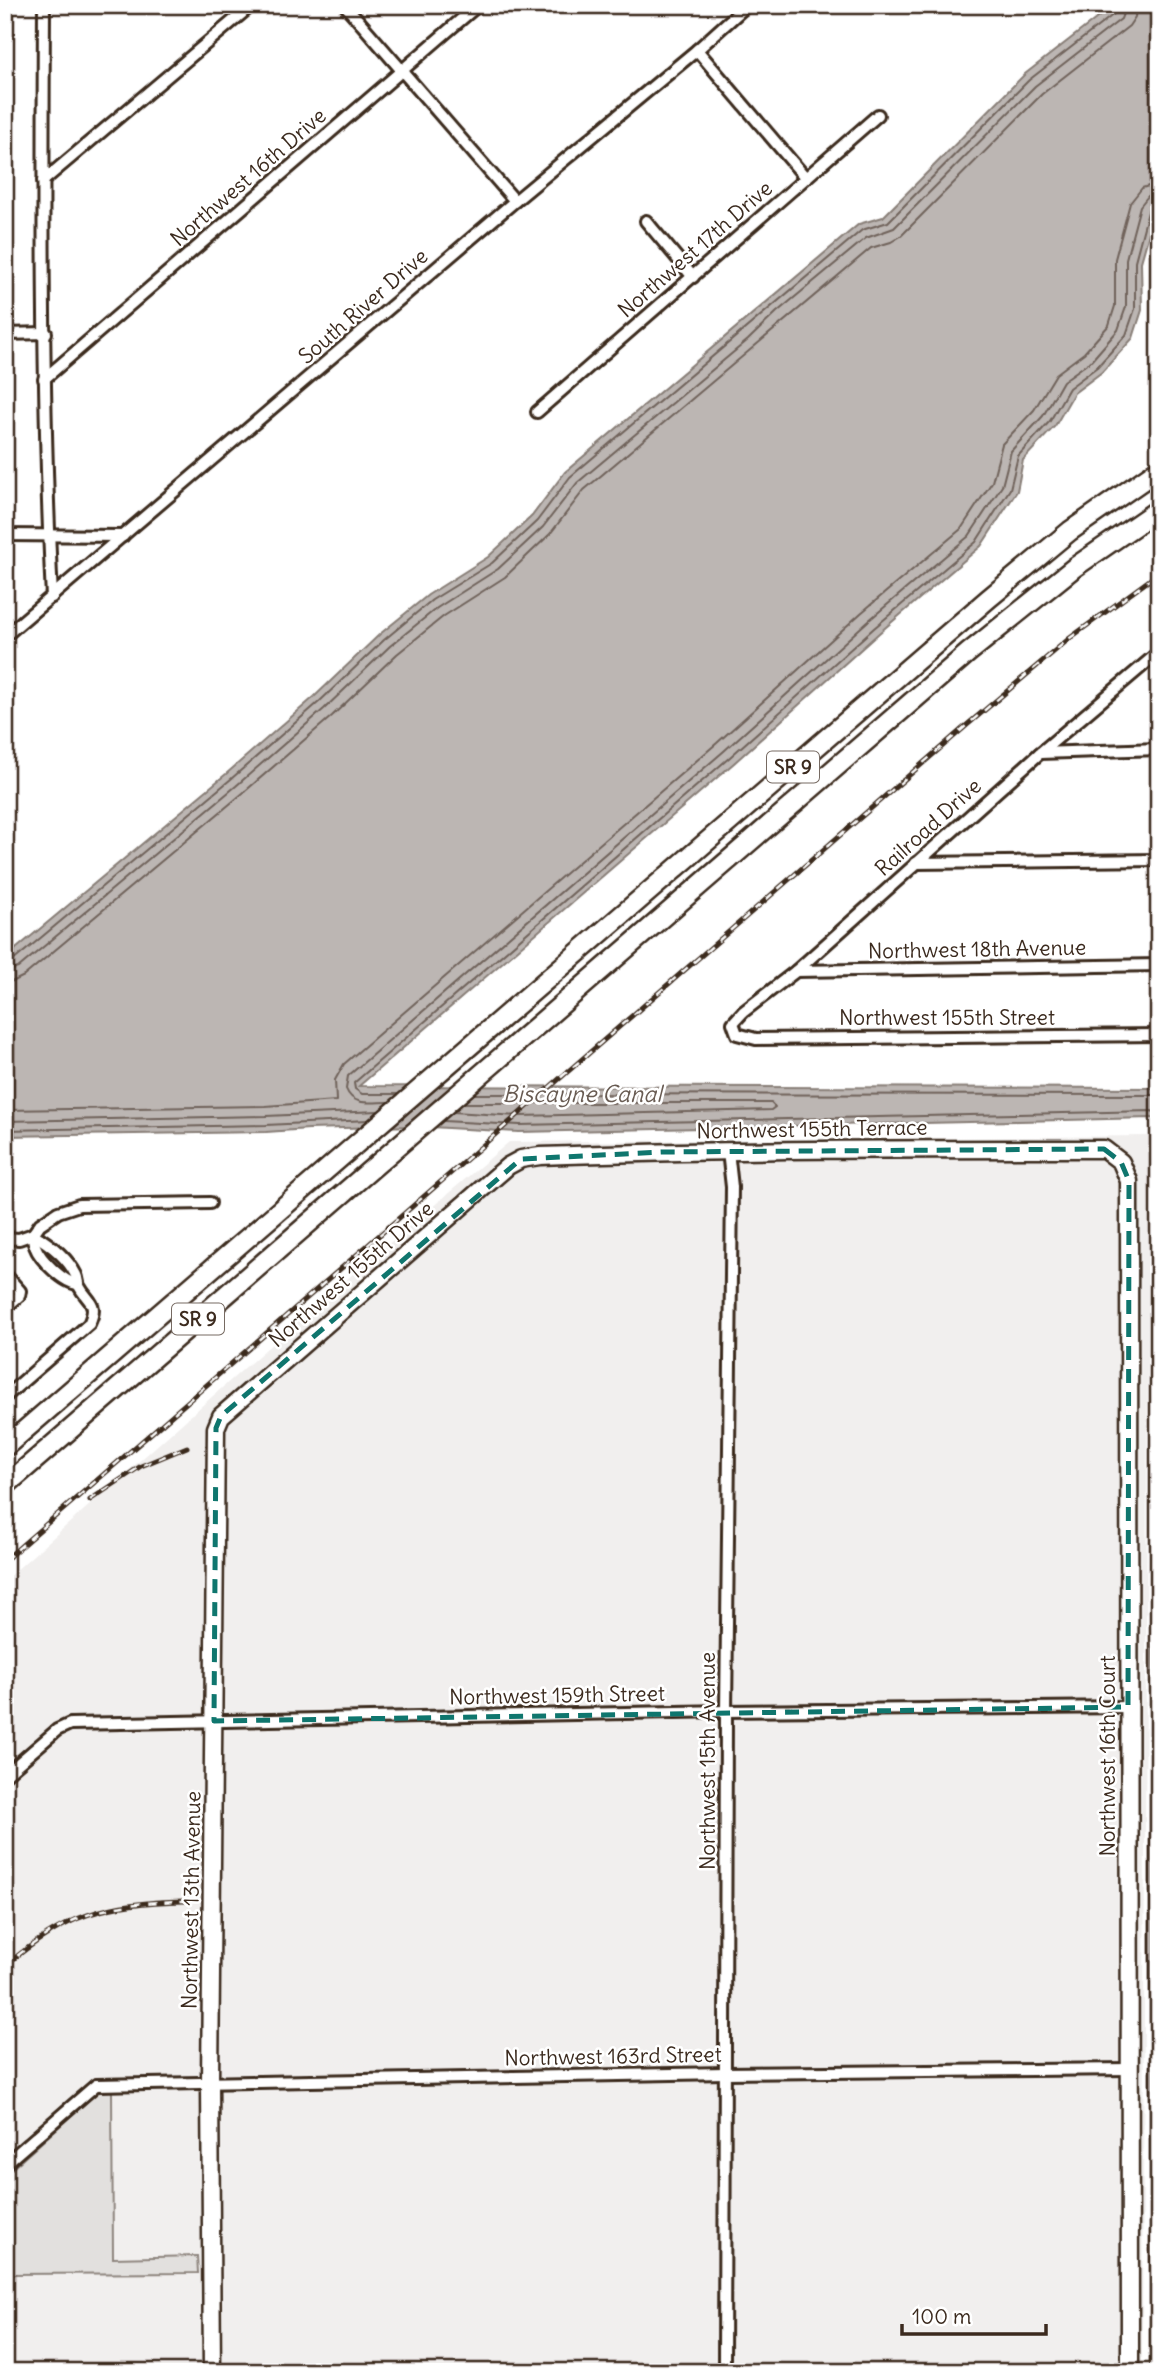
<svg xmlns="http://www.w3.org/2000/svg" width="1164" height="2377" font-family="Delius,sans-serif">
  <rect width="100%" height="100%" fill="#fff"/>
  <filter id="ink" filterUnits="userSpaceOnUse"><feTurbulence type="fractalNoise" baseFrequency=".0143" numOctaves="2"/><feDisplacementMap in="SourceGraphic" scale="14" xChannelSelector="R" yChannelSelector="G"/><feConvolveMatrix kernelMatrix="1 2 1 2 8 2 1 2 1" color-interpolation-filters="sRGB"/></filter>
  <g filter="url(#ink)">
    <!-- built -->
    <path fill="#f1efee" d="M 1149,1136 L 1142,2372 L 5,2372 L 5,1580 L 301,1318 L 509,1142 Z"/>
    <!-- green -->
    <path fill="#e2e0de" stroke="#8e857e" stroke-width="2" d="M 112,2091 L 113,2258 L 197,2256 L 198,2273 L 5,2274 L 5,2175 L 98,2092 Z"/>
    <!-- water -->
    <g fill="#bcb6b3" stroke="#887e77" stroke-width="2">
      <path d="M 1114,5 L 1159,5 L 1159,198 L 1141,262 L 1142,310 L 1133,338 L 1102,372 L 1074,393 L 1055,426 L 1023,460 L 1017,491 L 981,546 L 879,633 L 734,763 L 359,1086 L 1159,1088 L 1159,1121 L 1152,1118 L 519,1132 L 413,1126 L 309,1129 L 266,1132 L 5,1136 L 5,958 L 226,774 L 314,697 L 380,634 L 428,595 L 488,557 L 532,516 L 565,472 L 859,224 L 883,217 L 1025,74 Z"/>
      <path d="M 1159,1283 L 1159,2372 L 1150,2372 L 1150,1748 Z"/>
    </g>
    <g fill="none" stroke-linecap="round" stroke-linejoin="round">
      <!-- shore -->
      <g stroke="#6f625a" stroke-width="2">
        <path d="M 5,963 L 13,961 L 231,779 L 319,702 L 384,640 L 432,600 L 492,563 L 537,521 L 570,477 L 862,230 L 888,222 L 1029,80 L 1114,14 L 1117,5"/>
        <path d="M 5,972 L 18,968 L 236,786 L 324,709 L 390,646 L 437,608 L 498,569 L 543,527 L 577,483 L 748,340 L 777,312 L 866,238 L 894,228 L 1035,86 L 1121,19 L 1126,5"/>
        <path d="M 5,982 L 14,981 L 24,976 L 243,793 L 332,716 L 397,654 L 444,616 L 505,577 L 550,534 L 584,490 L 871,248 L 891,242 L 901,236 L 1042,94 L 1129,26 L 1135,17 L 1136,5"/>
        <path d="M 398,1094 L 362,1094 L 355,1089 L 354,1083 L 730,757 L 874,628 L 976,542 L 1010,489 L 1018,456 L 1050,421 L 1069,388 L 1097,367 L 1126,335 L 1135,309 L 1135,261 L 1149,208 L 1153,203 L 1159,203"/>
        <path d="M 474,1094 L 1159,1095"/>
        <path d="M 388,1102 C 372,1102 353,1107 346,1089 L 348,1076 L 724,751 L 868,621 L 969,536 L 1002,486 L 1011,451 L 1043,416 L 1063,381 L 1091,361 L 1118,330 L 1126,307 L 1126,259 L 1140,206 L 1148,196 L 1159,194"/>
        <path d="M 5,1110 L 265,1106 L 336,1101 L 335,1080 L 344,1064 L 717,743 L 861,613 L 961,529 L 992,482 L 1002,444 L 1034,410 L 1056,374 L 1084,353 L 1109,325 L 1115,306 L 1115,259 L 1130,203 L 1142,188 L 1159,183"/>
        <path d="M 453,1112 L 520,1116 L 771,1110 L 775,1107 L 771,1103 L 464,1103"/>
        <path d="M 5,1121 L 266,1116 L 378,1111"/>
        <path d="M 443,1121 L 520,1125 L 1151,1111 L 1159,1113"/>
        <path d="M 5,1130 L 266,1125 L 368,1120"/>
        <path d="M 1157,2372 L 1159,1661"/>
      </g>
      <defs>
        <g id="street">
          <path d="M 44,5 C 43,203 42,400 52,597"/>
          <path d="M 345,5 L 515,201"/>
          <path d="M 697,50 L 805,177"/>
          <path d="M 43,181 L 252,5"/>
          <path d="M 646,221 L 693,277"/>
          <path d="M 5,334 L 46,333"/>
          <path d="M 44,379 L 478,5"/>
          <path d="M 537,412 L 878,115"/>
          <path d="M 5,535 L 123,536"/>
          <path d="M 5,636 L 515,201 L 697,50 L 747,5"/>
          <path d="M 1159,652 L 1040,753 L 796,971 L 743,1012 L 733,1023 L 737,1034 L 756,1039 L 1159,1035"/>
          <path d="M 1040,753 L 1159,749"/>
          <path d="M 916,863 L 1159,860"/>
          <path d="M 796,971 L 1159,965"/>
          <path d="M 33,1234 C 33,1238 33,1242 35,1246 C 40,1260 64,1283 78,1284"/>
          <path d="M 5,1238 L 19,1239 L 33,1234 L 40,1224 L 58,1212 L 79,1205 L 210,1203"/>
          <path d="M 5,1274 L 20,1291 L 19,1296 L 5,1308"/>
          <path d="M 5,1397 L 89,1324 C 99,1302 88,1303 79,1286 C 77,1282 78,1279 76,1275 C 67,1257 50,1244 33,1234"/>
          <path d="M 5,1775 L 57,1730 L 70,1724 L 726,1711 L 1128,1707"/>
          <path d="M 5,2164 L 96,2085 L 725,2073 L 1130,2069"/>
          <path d="M 724,2372 L 726,1711 L 732,1187 L 728,1151"/>
        </g>
        <path id="secondary" d="M 212,2372 L 210,2083 L 216,1428 L 221,1416 L 508,1166 L 521,1159 L 540,1156 C 728,1149 916,1149 1104,1149 L 1121,1162 L 1129,1181 L 1130,2372"/>
        <g id="primary">
          <path d="M 5,1447 L 988,599 L 1070,531 L 1159,469"/>
          <path d="M 5,1486 L 968,653 L 1075,567 L 1159,509"/>
        </g>
      </defs>
      <!-- street casing -->
      <use href="#street" stroke="#3b2a1e" stroke-width="16"/>
      <!-- secondary casing -->
      <use href="#secondary" stroke="#3b2a1e" stroke-width="21"/>
      <!-- primary casing -->
      <use href="#primary" stroke="#3b2a1e" stroke-width="23"/>
      <!-- street -->
      <use href="#street" stroke="#fff" stroke-width="10"/>
      <!-- secondary -->
      <use href="#secondary" stroke="#fff" stroke-width="16"/>
      <!-- primary -->
      <use href="#primary" stroke="#fff" stroke-width="18"/>
      <defs>
        <g id="rail">
          <path d="M 90,1500 L 141,1466 L 187,1447"/>
          <path d="M 5,1560 L 967,725 L 1070,638 L 1159,573"/>
          <path d="M 5,1966 C 66,1914 105,1903 184,1901"/>
        </g>
      </defs>
      <!-- rail casing -->
      <use href="#rail" stroke="#3b2a1e" stroke-width="5"/>
      <!-- rail -->
      <use href="#rail" stroke="#fff" stroke-width="2.5" stroke-dasharray="8" stroke-linecap="butt"/>
    </g>
  </g>
  <!-- marked area -->
  <path fill="none" stroke="#0f766e" stroke-width="5" stroke-dasharray="14 9" stroke-linejoin="round" d="M 1104,1149 L 1121,1162 L 1129,1181 L 1128,1707 L 214,1721 L 216,1428 L 221,1416 L 521,1159 L 663,1152 Z"/>
  <g text-anchor="middle" dominant-baseline="central" stroke-width="5" stroke-linejoin="round" paint-order="stroke">
    <!-- shield labels -->
    <g fill="#fff" stroke="#766a62" stroke-width="2">
      <rect x="767" y="751.5" width="52" height="31" rx="5"/>
      <rect x="172" y="1303.5" width="52" height="31" rx="5"/>
    </g>
    <g font-size="19" font-weight="bold" fill="#3b2a1e">
      <text x="793" y="767">SR 9</text>
      <text x="198" y="1319">SR 9</text>
    </g>
    <!-- street labels -->
    <g font-size="21" fill="#3b2a1e" stroke="#fff">
      <text transform="translate(248 177) rotate(-41)">Northwest 16th Drive</text>
      <text transform="translate(695 249) rotate(-41)">Northwest 17th Drive</text>
      <text transform="translate(363 306) rotate(-41)">South River Drive</text>
      <text transform="translate(928 827) rotate(-42)">Railroad Drive</text>
      <text transform="translate(977 949) rotate(-1)">Northwest 18th Avenue</text>
      <text x="947" y="1017">Northwest 155th Street</text>
      <text transform="translate(812 1129) rotate(-1)">Northwest 155th Terrace</text>
      <text transform="translate(351 1274) rotate(-41)">Northwest 155th Drive</text>
      <text transform="translate(557 1695) rotate(-1)">Northwest 159th Street</text>
      <text transform="translate(1107 1756) rotate(-90)">Northwest 16th Court</text>
      <text transform="translate(707 1761) rotate(-90)">Northwest 15th Avenue</text>
      <text transform="translate(191 1900) rotate(-89)">Northwest 13th Avenue</text>
      <text transform="translate(613 2056) rotate(-1)">Northwest 163rd Street</text>
    </g>
    <!-- water labels -->
    <g font-size="23" font-style="italic" fill="#685b52" stroke="#fff">
      <text x="582" y="1093">Biscayne Canal</text>
    </g>
  </g>
  <!-- margin -->
  <rect width="1164" height="2377" fill="none" stroke="#fff" stroke-width="28"/>
  <rect x="14" y="14" width="1136" height="2349" fill="none" stroke="#3b2a1e" stroke-width="2.5" filter="url(#ink)"/>
  <!-- scale -->
  <path d="M902 2324v10h144v-10" fill="none" stroke="#3b2a1e" stroke-width="3.5"/>
  <text x="912" y="2324" font-size="21" fill="#3b2a1e" stroke="#ffffff" stroke-width="5" paint-order="stroke">100 m</text>
</svg>
